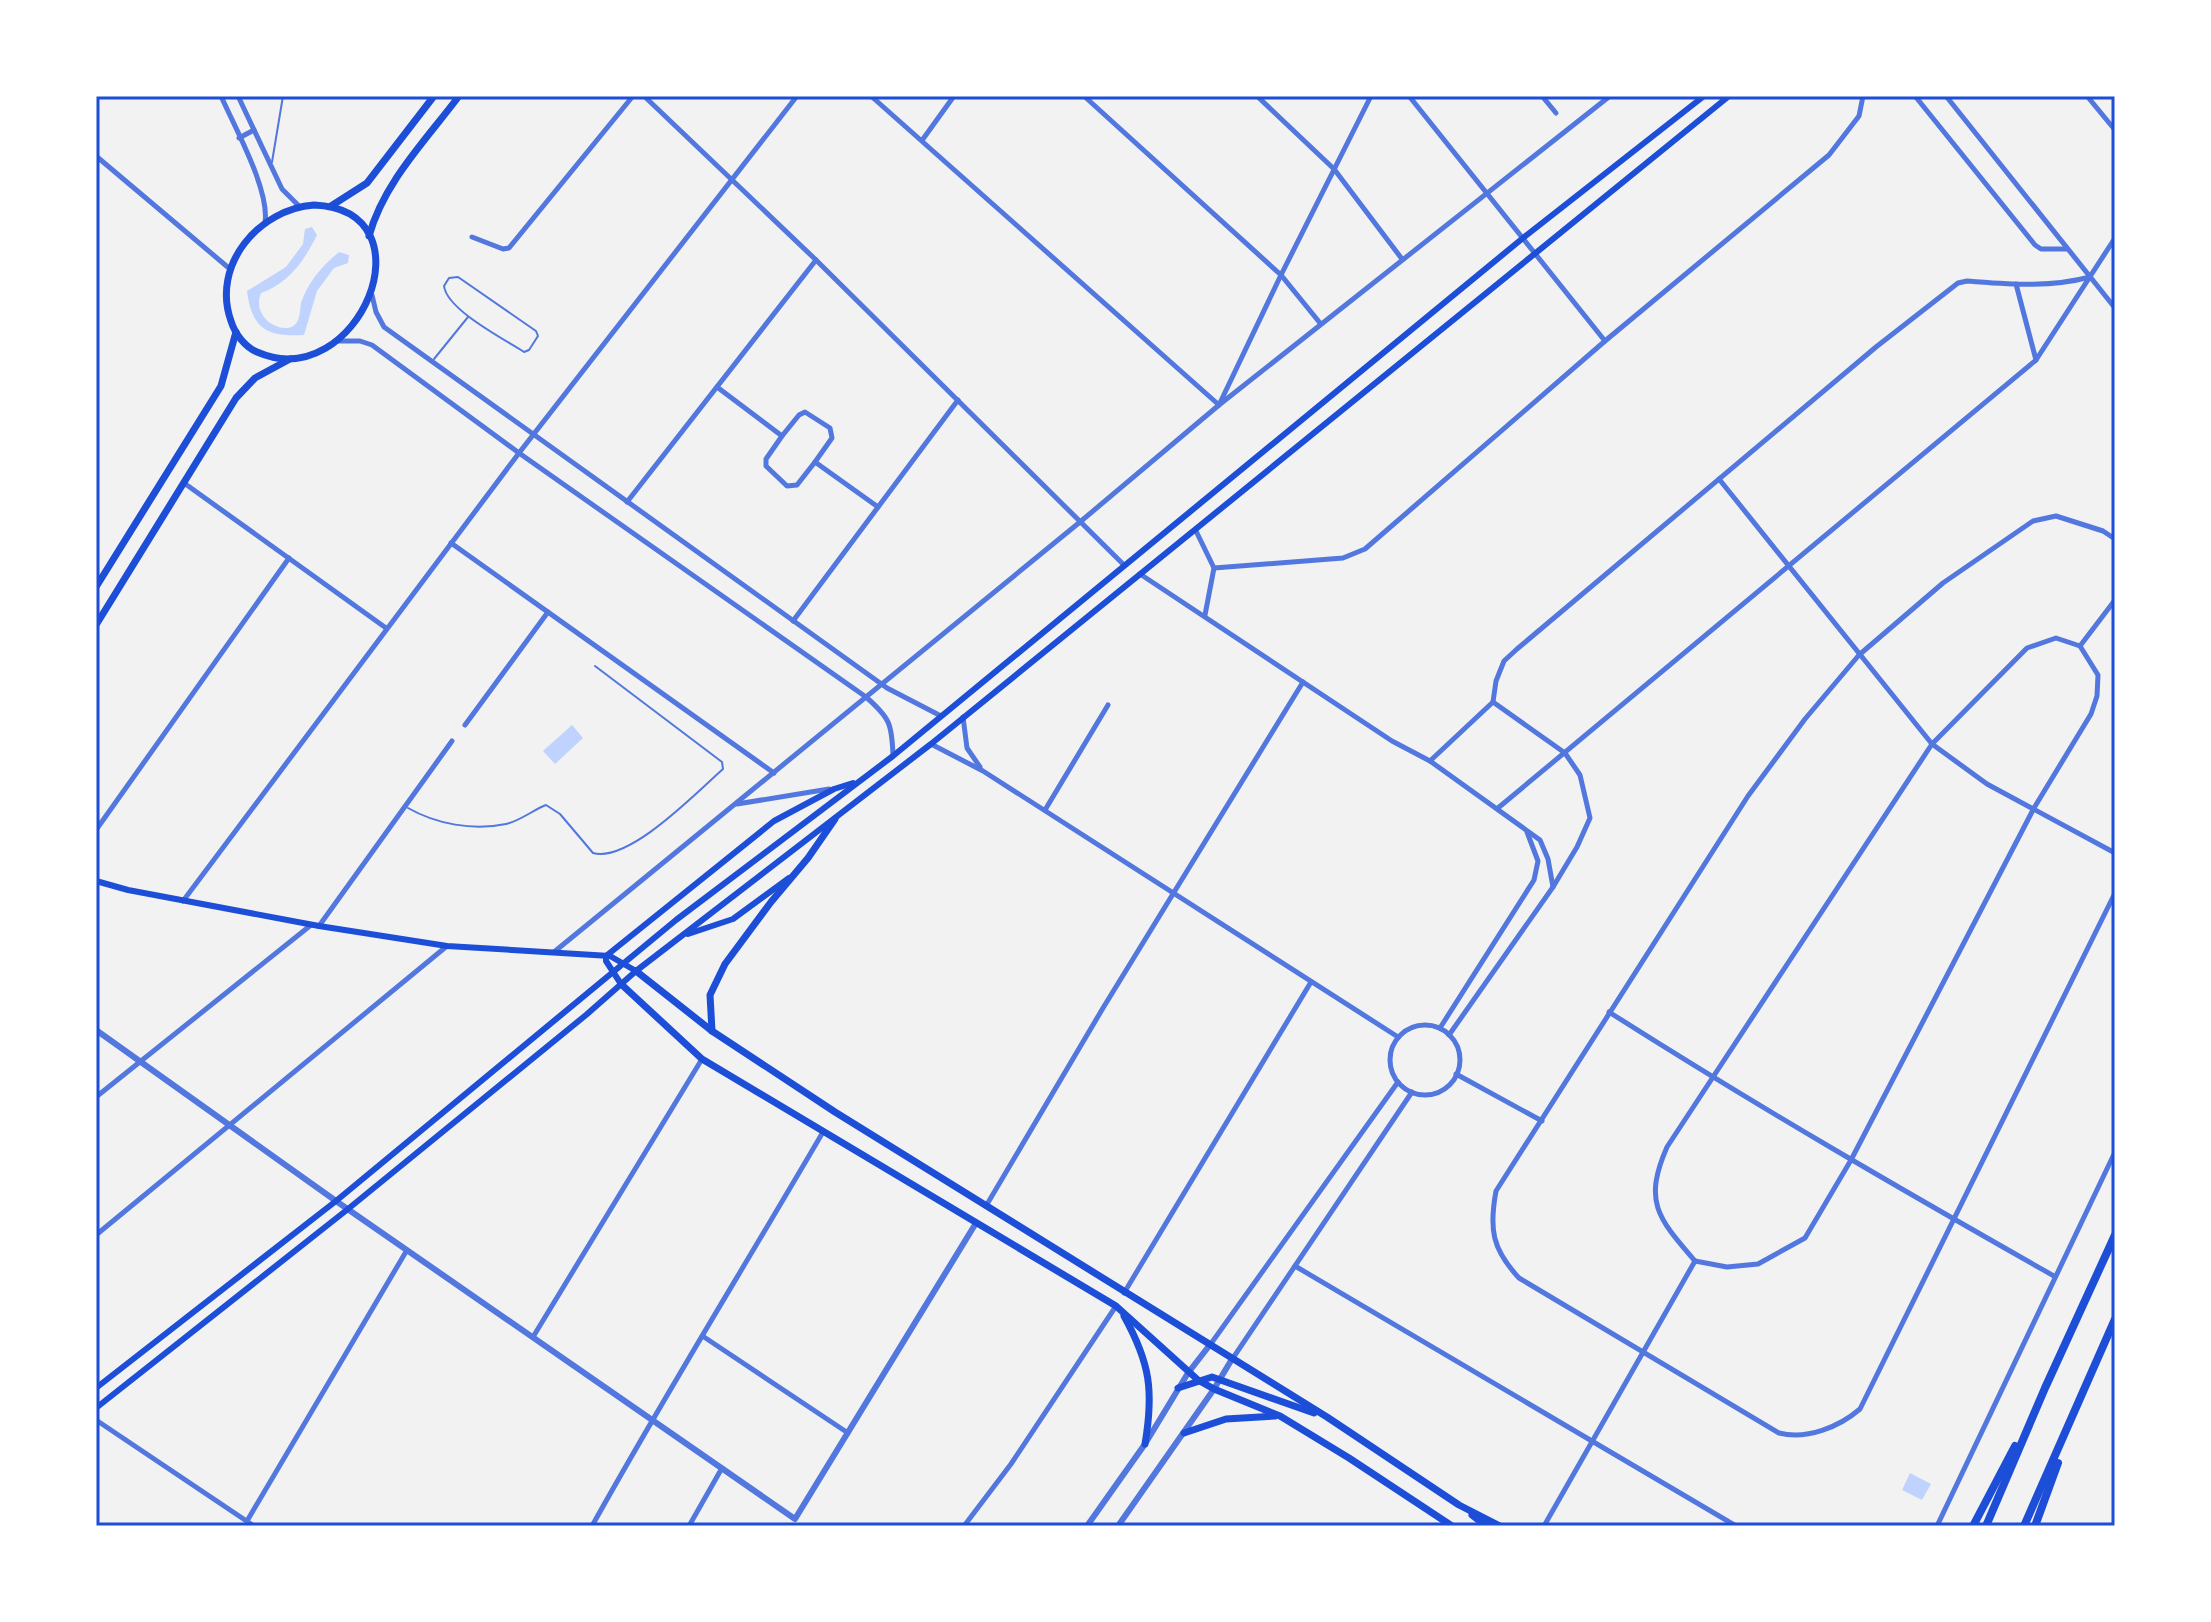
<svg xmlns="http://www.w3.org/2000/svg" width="2211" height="1622" font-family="Raleway,sans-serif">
  <rect width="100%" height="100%" fill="#f2f2f2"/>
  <!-- water -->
  <g fill="#bfd3fe">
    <path d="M 312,227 L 317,235 C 304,261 289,283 261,293 C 258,301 258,309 264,317 C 270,326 290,334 297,322 C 300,318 300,309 301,303 C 308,282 322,266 339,252 L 349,255 L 348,263 L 334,268 L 317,291 L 304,335 C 268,337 252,330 247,291 L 286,267 L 303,244 L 305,229 Z"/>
    <path d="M 572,725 L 583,738 L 555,764 L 543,751 Z"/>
    <path d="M 1910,1473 L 1931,1484 L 1922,1500 L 1902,1490 Z"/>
  </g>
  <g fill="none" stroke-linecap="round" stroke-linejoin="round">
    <!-- service -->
    <g stroke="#5277de" stroke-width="2">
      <path d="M 272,162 L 283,96"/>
      <path d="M 458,277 L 536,331 L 538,336 L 529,350 L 524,352 C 504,339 447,310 444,286 L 449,278 Z"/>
      <path d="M 434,359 L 468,317"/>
      <path d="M 408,808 C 436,824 473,831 506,824 C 520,821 533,810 546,805 L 560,814 L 593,853 C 629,863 697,792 723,769 L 722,762 L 595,666"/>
    </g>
    <!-- minor -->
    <g stroke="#5277de" stroke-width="5">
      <path d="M 221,96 C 235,128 270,190 265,223"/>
      <path d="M 238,96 L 282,189 L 299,206"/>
      <path d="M 644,96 L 816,260 L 1124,565"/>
      <path d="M 871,96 L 1219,405 L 1281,275 L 1371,96"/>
      <path d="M 1084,96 L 1281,275 L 1320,323"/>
      <path d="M 1257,96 L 1334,169 L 1402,259"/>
      <path d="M 1409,96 L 1605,341"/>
      <path d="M 1542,96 L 1556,113"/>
      <path d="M 1915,96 L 2035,245 L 2041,249 L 2067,249"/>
      <path d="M 1946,96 L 2115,308"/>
      <path d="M 2087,96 L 2115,130"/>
      <path d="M 239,138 L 254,130"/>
      <path d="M 923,139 L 954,96"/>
      <path d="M 96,156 L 230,269"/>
      <path d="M 472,237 L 503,249 L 509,248 L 633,96"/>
      <path d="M 2016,284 L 2036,360"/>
      <path d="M 372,295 L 376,312 L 384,327 L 887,688 L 941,716"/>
      <path d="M 335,341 L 360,341 L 372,345 L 519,453 L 866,697 C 890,718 892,724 893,756"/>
      <path d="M 717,387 L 782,436 L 766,459 L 766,466 L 787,486 L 797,485 L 815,462 L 878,507"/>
      <path d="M 782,436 L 799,415 L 805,412 L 830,428 L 832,438 L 815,462"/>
      <path d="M 1719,479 L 1932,744 L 1987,784 L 2115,853"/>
      <path d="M 184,483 L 386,628"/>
      <path d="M 627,502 L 816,260"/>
      <path d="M 1196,531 L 1214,568 L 1205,615"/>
      <path d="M 2115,539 L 2103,531 L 2056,516 L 2033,521 L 1943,583 L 1859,655 L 1805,719 L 1748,796 L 1496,1191 C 1489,1229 1492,1249 1519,1278 L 1779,1433 C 1807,1440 1839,1427 1860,1409 L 2115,893"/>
      <path d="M 451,543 L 774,773"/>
      <path d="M 1214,568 L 1343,558 L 1365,549 L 1605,341 L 1829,155 L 1859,116 L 1863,96"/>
      <path d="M 1140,574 L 1392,741 L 1430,761 L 1540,840 L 1548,859 L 1553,887"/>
      <path d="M 793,621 L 958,400"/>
      <path d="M 2080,646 L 2115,600"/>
      <path d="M 963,717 L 967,748 L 980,767"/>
      <path d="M 465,725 L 548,612"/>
      <path d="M 931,744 L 983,771 L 1398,1037"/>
      <path d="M 1430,761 L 1493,702 L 1496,681 L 1504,661 L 1517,649 L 1876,347 L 1958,283 L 1967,281 C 2009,284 2049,288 2090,277"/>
      <path d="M 737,804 L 829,789"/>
      <path d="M 1498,808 L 2036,360 L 2115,238"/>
      <path d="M 1045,810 L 1108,705"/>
      <path d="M 96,830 L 289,558"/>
      <path d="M 183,901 L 519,453 L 797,96"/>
      <path d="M 319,926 L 452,741"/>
      <path d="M 554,952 L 1080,522 L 1219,405 L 1610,96"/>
      <path d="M 1609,1012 C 1755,1105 1904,1191 2054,1276"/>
      <circle cx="1425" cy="1060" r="35"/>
      <path d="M 1440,1028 L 1534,880 L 1538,861 L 1527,832"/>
      <path d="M 1449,1035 L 1553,887 L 1577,847 L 1590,818 L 1580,775 L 1565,753 L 1493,702"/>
      <path d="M 1456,1074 L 1542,1121"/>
      <path d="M 96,1097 L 311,925"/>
      <path d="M 986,1206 L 1103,1008 L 1303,682"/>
      <path d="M 96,1235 L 447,946"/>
      <path d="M 1695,1261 C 1658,1218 1643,1202 1667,1147 L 1932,744 L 2027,648 L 2056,638 L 2080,646"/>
      <path d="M 1695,1261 L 1727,1267 L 1758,1264 L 1805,1238 L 1851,1160 L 2034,808 L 2091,714 L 2097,696 L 2098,675 L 2080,646"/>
      <path d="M 1295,1266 L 1736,1526"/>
      <path d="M 1124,1293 L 1311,982"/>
      <path d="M 533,1337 L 702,1059"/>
      <path d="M 704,1337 L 848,1433"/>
      <path d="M 1210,1345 L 1398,1082"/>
      <path d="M 1233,1358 L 1412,1092"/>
      <path d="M 96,1420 L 254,1526"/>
      <path d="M 247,1521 L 407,1250"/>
      <path d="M 592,1526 C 666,1393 746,1264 823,1132"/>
      <path d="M 689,1526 L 722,1468"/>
      <path d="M 964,1526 L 1011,1464 L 1116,1306"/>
      <path d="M 1544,1526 L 1695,1261"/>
      <path d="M 1937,1526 L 2115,1152"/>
    </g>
    <!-- tertiary -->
    <g stroke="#5277de" stroke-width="6">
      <path d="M 96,1030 L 336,1201 L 795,1519 L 976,1223"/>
      <path d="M 1087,1526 L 1145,1444 L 1188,1373 L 1209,1346"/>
      <path d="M 1118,1526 L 1214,1389 L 1232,1359"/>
    </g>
    <!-- secondary -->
    <g stroke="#1d4ed8" stroke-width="6">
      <path d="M 96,881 L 128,890 L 319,926 L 447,946 L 610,956 L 636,971"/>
      <path d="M 688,934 L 733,919 L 789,878"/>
      <path d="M 606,956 L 774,821 L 834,789 L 853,783"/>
      <path d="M 606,956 L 606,961 L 621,984"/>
      <path d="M 96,1388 L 336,1201 L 676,920 L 893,756 L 1523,238 L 1704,96"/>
      <path d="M 96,1408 L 348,1209 L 586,1015 L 636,971 L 931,744 L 1729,96"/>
    </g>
    <!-- primary -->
    <g stroke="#1d4ed8" stroke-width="7">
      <path d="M 314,205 C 435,210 358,396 257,352 C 245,347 235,334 231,321 C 211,265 259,209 314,205 Z"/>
      <path d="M 331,206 L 367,183 L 434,96"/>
      <path d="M 369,236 C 384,182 426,140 459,96"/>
      <path d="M 96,587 L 221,386 L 236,332"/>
      <path d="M 96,625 L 236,398 L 255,378 L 290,359"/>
      <path d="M 636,971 L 712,1031 L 835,1112 L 1327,1417 L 1459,1505 L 1500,1526"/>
      <path d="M 621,984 L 702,1059 L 1116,1306 L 1198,1380 L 1214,1389 L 1280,1416 L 1349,1458 L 1452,1526"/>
      <path d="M 712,1031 L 710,995 L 725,964 L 771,902 L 808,858 L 835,819"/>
      <path d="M 1124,1316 C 1150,1363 1154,1391 1145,1444"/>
      <path d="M 1178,1388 L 1212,1377 L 1314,1413"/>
      <path d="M 1184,1433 L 1226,1419 L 1275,1416"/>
      <path d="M 1472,1515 L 1486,1526"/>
    </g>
    <!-- motorway -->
    <g stroke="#1d4ed8" stroke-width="8">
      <path d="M 1973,1526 L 2015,1446"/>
      <path d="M 1986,1526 L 2045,1388 L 2115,1235"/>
      <path d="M 2024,1526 L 2115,1319"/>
      <path d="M 2035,1526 L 2058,1463"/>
    </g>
  </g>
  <!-- border -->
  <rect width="2211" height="1622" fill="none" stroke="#ffffff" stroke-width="196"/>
  <rect x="98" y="98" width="2015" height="1426" fill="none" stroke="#1d4ed8" stroke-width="3"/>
</svg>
